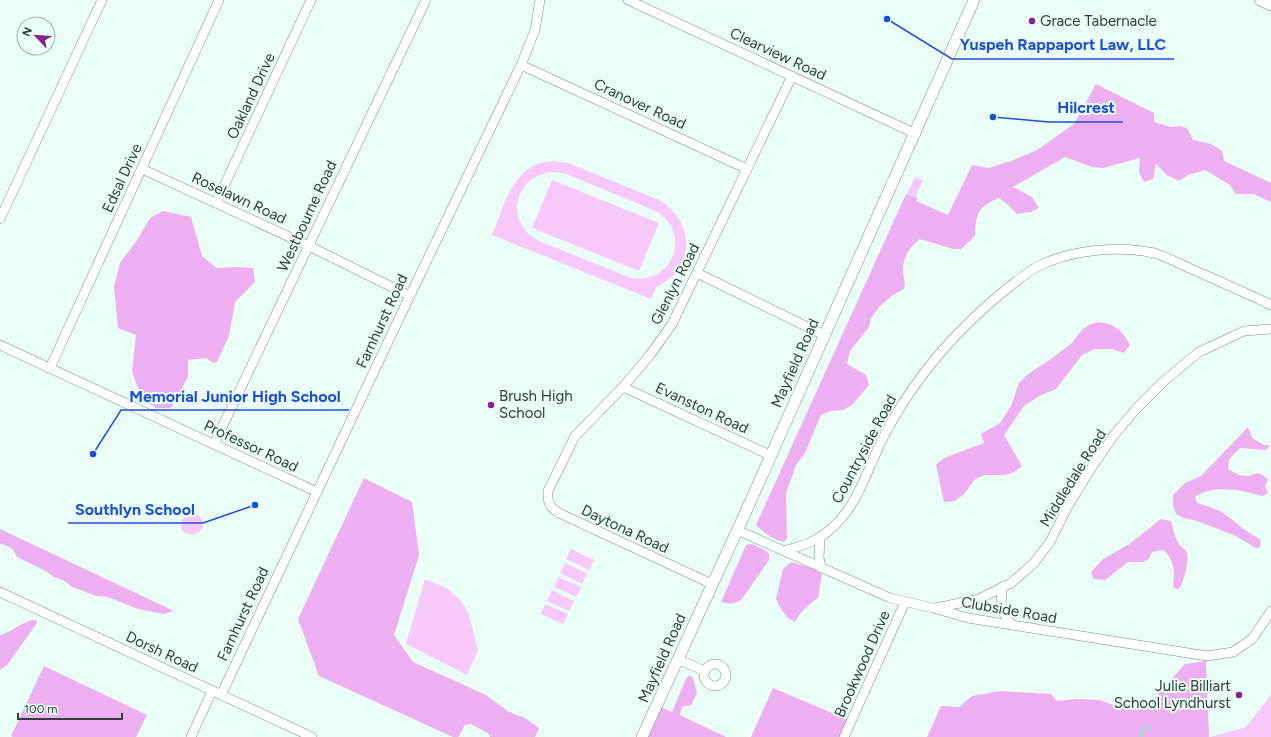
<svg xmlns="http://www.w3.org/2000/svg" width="1271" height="737" font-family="Figtree,sans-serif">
  <rect width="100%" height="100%" fill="#eafef7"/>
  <!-- green -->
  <g fill="#f8c8fb" fill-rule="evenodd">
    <path d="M 553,161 L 568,163 L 657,199 C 695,219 697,269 656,287 L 651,299 L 492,235 C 505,204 513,163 553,161 ZM 554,172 L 566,174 L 653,210 C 693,229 675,285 631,278 L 539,241 C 503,223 514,174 554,172 Z"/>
    <path d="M 915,177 L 923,180 L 915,198 L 907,194 Z"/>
    <path d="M 552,180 L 659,223 L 639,271 L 532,228 Z"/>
    <path d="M 197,514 C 220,533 173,546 182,519 Z"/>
    <path d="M 571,549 L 594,560 L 589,570 L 566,559 Z"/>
    <path d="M 565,563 L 587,573 L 582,584 L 560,573 Z"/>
    <path d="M 558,577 L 581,587 L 576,597 L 554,587 Z"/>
    <path d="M 425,579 L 448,589 L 462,602 L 469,615 L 478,650 L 467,675 L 406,644 Z"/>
    <path d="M 552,590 L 574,601 L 569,611 L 547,601 Z"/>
    <path d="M 545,604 L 568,614 L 563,624 L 541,614 Z"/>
    <path d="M 1271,695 L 1271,737 L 1210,737 L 1246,727 Z"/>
  </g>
  <!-- forest -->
  <g fill="#edaff1">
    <path d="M 1096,84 L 1154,113 L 1154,122 L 1171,127 L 1180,126 L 1187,128 L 1193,140 L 1211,144 L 1222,151 L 1224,161 L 1271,183 L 1271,202 L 1254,194 L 1235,194 L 1230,185 L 1205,170 L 1188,175 L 1179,181 L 1167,175 L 1156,164 L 1153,179 L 1144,182 L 1139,172 L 1140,158 L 1103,168 L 1092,167 L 1065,157 L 1013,187 L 1032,197 L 1039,208 L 1031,212 L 1017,214 L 1007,204 L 999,198 C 977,207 976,214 975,236 L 961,249 L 953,249 L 920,239 C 910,247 903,256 903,270 C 903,278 906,280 904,289 L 893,295 L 880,306 L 871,318 L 869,327 L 850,351 L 847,364 L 866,375 L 869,385 L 852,405 L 843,410 L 831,411 L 821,415 L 805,453 L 796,465 L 786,493 L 787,539 L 783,542 C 772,539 764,533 756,525 L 906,194 L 918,198 L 916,201 L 948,215 L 972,165 L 989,168 L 1011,161 L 1037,150 L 1074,124 Z"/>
    <path d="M 163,211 L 191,217 L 202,256 L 216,268 L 236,267 L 253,268 L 255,282 L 235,302 L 229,336 L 217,362 L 213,363 L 206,358 L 188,360 L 188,377 L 171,408 L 156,408 L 141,398 L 132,371 L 136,335 L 118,328 L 114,287 L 120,263 L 137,240 L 150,218 Z"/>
    <path d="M 1098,322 C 1115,324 1122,330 1130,345 L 1124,353 L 1112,349 L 1095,349 L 1082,355 L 1056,389 L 1041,395 L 1024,406 L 1004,435 L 1022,466 L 1014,472 L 1005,475 L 985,475 L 975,479 L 965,493 L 955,501 L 944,502 L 936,465 L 944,458 L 984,443 L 981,434 L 1000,423 L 1011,406 L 1019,383 L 1028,374 L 1051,359 L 1072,343 L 1082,330 L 1089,325 Z"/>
    <path d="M 1248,427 L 1252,438 L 1264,445 L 1270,445 L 1266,450 L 1240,448 L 1229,459 L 1228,469 C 1241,477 1244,478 1259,473 L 1268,479 L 1265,486 L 1268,493 L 1262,496 C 1242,490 1214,484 1195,497 L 1197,503 C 1207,506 1218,509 1226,515 C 1238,524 1247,533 1260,539 L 1261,544 L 1259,548 L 1256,548 L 1234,535 L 1194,520 L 1183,518 L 1176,514 L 1173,505 L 1173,495 L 1185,483 L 1201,476 Z"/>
    <path d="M 364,478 L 412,502 L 419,555 L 394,635 L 413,662 L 486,695 L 509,712 L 525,718 L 539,728 L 535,737 L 490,737 L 489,734 L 471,724 L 465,725 L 458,737 L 453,737 L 319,676 L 298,619 Z"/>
    <path d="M 1161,519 L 1171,521 C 1173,528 1175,539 1179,544 C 1182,548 1186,549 1187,554 C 1189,562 1184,582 1179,589 L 1173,588 C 1175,572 1175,562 1164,550 L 1152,552 L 1149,559 L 1143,562 L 1128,562 L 1105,580 L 1093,579 L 1091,572 L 1103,559 L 1128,545 Z"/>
    <path d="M 0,529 L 174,611 L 163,614 L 138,609 L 108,597 L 96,596 L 72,587 L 65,581 L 54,577 L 44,570 L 17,557 L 13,549 L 0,543 Z"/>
    <path d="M 752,544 L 765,550 L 769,554 L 769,560 L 742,599 C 734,605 730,604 721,602 L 746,545 Z"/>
    <path d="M 791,562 L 815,569 L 822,573 L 818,598 C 808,605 801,611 795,622 L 788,618 L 780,608 L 776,599 L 783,569 Z"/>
    <path d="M 32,620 L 36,620 L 37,623 L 7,665 L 0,670 L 0,635 C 12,632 20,623 32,620 Z"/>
    <path d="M 1206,661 L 1209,737 L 927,737 L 941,706 L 959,707 L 972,696 L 1000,691 L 1051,694 L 1057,701 L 1076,699 L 1100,700 L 1116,706 L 1152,701 L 1185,664 Z"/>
    <path d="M 44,666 L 147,715 L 136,737 L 13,737 L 11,736 Z"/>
    <path d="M 689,675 L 693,678 L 697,693 L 691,705 L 682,707 L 680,715 L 726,737 L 642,737 L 657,705 L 672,712 L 685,681 Z"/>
    <path d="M 773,688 L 851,721 L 844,737 L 751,737 Z"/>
  </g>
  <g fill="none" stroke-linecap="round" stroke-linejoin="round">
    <!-- stream -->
    <path stroke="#80eccc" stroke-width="2" d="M 1140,737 L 1144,729 L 1149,726"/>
    <defs>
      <g id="minor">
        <path d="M 628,0 L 916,134"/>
        <path d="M 521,65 L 747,169"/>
        <path d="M 142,169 L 309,246 L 410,296"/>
        <path d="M 216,203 L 311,0"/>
        <path d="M 0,219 L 102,0"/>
        <path d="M 697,273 L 824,335"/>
        <path d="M 0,345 L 317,492"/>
        <path d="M 50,368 L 219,0"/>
        <path d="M 623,387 L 770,455"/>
        <path d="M 214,444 L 426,0"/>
        <path d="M 737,530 L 890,598 L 933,608 L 968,618 L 1207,656 L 1233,652 L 1252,639 L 1271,611"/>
        <path d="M 820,538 L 819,557 L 821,568"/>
        <path d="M 784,551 C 796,547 810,544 820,537 C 858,514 867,466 887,430 C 917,375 960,326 1009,287 C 1017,281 1026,273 1035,268 C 1067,250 1118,245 1154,253 C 1165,256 1178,263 1189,268 C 1216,280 1244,292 1271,305"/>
        <path d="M 712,584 L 559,513 C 550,508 547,502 548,491 L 575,436 L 623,387 L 650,355 L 672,324 L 792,76"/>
        <path d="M 1002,587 L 1001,609 L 1011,625"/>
        <path d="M 0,592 L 312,737"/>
        <path d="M 936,608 L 979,599 L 1011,583 L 1034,563 L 1050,542 L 1068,506 L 1090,470 L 1114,435 L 1137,408 L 1163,382 L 1199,352 L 1244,331 L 1271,329"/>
        <path d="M 677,659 L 705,671"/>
        <circle cx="715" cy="675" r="11"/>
        <path d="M 221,695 L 405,306 L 521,65 L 535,30 L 540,0"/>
        <path d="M 191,737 L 212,691"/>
        <path d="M 844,737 L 905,602"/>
      </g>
      <g id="major">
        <path d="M 1260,0 L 1271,5"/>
        <path d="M 642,737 L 743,518 L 974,0"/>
      </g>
    </defs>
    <!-- minor casing -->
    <use href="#minor" stroke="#718f85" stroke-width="10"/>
    <!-- major casing -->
    <use href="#major" stroke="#718f85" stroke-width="12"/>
    <!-- minor -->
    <use href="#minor" stroke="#fff" stroke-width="9"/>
    <!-- major -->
    <use href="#major" stroke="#fff" stroke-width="11"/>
  </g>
  <!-- markers -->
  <g fill="#85248e" stroke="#eafef7" stroke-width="1.5">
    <circle cx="1032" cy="21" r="4"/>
    <circle cx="491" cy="405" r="4"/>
    <circle cx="1239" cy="695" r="4"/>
  </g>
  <g text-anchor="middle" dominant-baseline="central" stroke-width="4" stroke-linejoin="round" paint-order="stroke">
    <!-- poi labels -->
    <g font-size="15" fill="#313e3a" stroke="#eafef7" text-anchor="start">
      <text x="1040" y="21">Grace Tabernacle</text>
      <text x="499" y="396">Brush High<tspan x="499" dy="17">School</tspan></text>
      <text x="1231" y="686" text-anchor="end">Julie Billiart<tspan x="1231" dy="17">School Lyndhurst</tspan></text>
    </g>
    <!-- street labels -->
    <g font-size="15" fill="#313e3a" stroke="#eafef7">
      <text transform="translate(778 54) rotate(25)">Clearview Road</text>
      <text transform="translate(251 96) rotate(-65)">Oakland Drive</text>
      <text transform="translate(640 104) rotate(25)">Cranover Road</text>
      <text transform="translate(122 178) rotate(-65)">Edsal Drive</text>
      <text transform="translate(239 198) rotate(25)">Roselawn Road</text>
      <text transform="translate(307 216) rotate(-65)">Westbourne Road</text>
      <text transform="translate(675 284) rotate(-63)">Glenlyn Road</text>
      <text transform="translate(382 321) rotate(-65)">Farnhurst Road</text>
      <text transform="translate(795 363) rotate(-66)">Mayfield Road</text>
      <text transform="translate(702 408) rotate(25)">Evanston Road</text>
      <text transform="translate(251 446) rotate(25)">Professor Road</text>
      <text transform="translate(864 449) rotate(-62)">Countryside Road</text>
      <text transform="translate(1073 478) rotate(-58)">Middledale Road</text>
      <text transform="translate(625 529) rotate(25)">Daytona Road</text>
      <text transform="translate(1009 610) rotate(10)">Clubside Road</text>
      <text transform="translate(243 614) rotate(-65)">Farnhurst Road</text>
      <text transform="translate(162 652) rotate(25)">Dorsh Road</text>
      <text transform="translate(662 658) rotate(-66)">Mayfield Road</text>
      <text transform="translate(862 664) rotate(-66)">Brookwood Drive</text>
    </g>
  </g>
  <!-- callouts -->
  <path fill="none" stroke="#1d4ed8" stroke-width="1.5" d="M887 19L952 59H1174M993 117L1049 122H1123M93 454L121 410H349M255 505L203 523H68"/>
  <g fill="#1d4ed8" stroke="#eafef7" stroke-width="1.5">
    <circle cx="887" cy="19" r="4"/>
    <circle cx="993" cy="117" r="4"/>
    <circle cx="93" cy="454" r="4"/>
    <circle cx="255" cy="505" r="4"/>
  </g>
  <g font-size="16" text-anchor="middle" font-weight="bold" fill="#1d4ed8" stroke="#eafef7" stroke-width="4" stroke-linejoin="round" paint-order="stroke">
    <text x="1063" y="50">Yuspeh Rappaport Law, LLC</text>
    <text x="1086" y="113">Hilcrest</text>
    <text x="235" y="402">Memorial Junior High School</text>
    <text x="135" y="515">Southlyn School</text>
  </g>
  <!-- north arrow -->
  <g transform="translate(36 36) rotate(295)"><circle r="19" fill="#eafef7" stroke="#a0b1ab"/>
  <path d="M0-3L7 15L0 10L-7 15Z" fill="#85248e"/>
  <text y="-6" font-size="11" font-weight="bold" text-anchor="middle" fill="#313e3a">N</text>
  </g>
  <!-- scale -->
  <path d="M18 713v6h104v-6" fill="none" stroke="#313e3a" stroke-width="2"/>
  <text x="24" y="713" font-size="12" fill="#313e3a" stroke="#eafef7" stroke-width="3" paint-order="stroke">100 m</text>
</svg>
